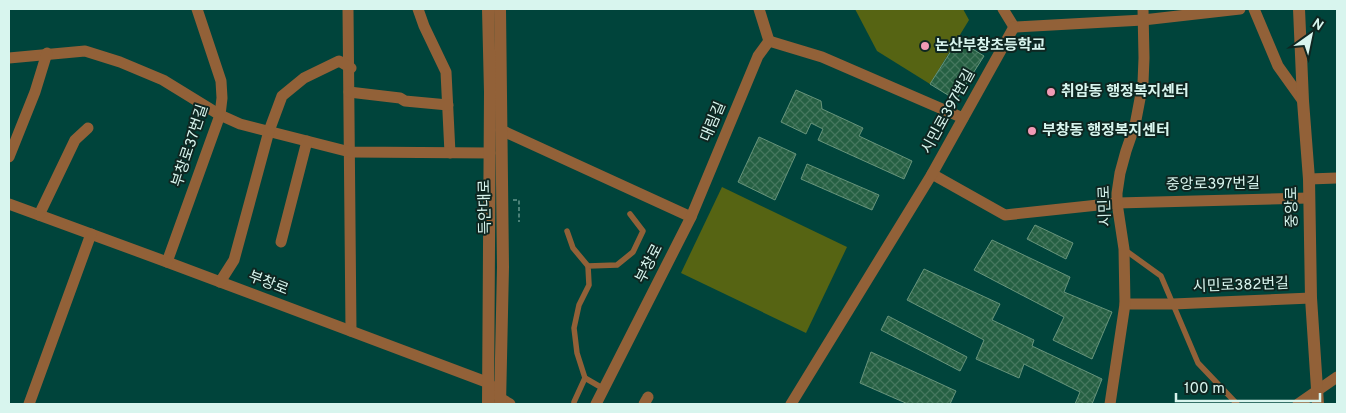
<svg xmlns="http://www.w3.org/2000/svg" width="1346" height="413" font-family="Overpass,'Noto Sans KR',sans-serif">
  <defs>
    <pattern id="building-cross-hatch" width="8" height="8" patternUnits="userSpaceOnUse" patternTransform="scale(1.25)"><rect width="8" height="8" fill="#266043"/><path d="M0 0l8 8M0 8l8-8" fill="none" stroke="#45775e"/></pattern>
  </defs>
  <rect width="100%" height="100%" fill="#00443b"/>
  <!-- garden -->
  <g fill="#566413">
    <path d="M 855,9 L 963,9 L 969,20 L 930,84 L 877,51 Z"/>
    <path d="M 722,187 L 847,247 L 806,333 L 681,273 Z"/>
  </g>
  <!-- building -->
  <g fill="url(#building-cross-hatch)" stroke="#67947b">
    <path d="M 958,40 L 984,56 L 956,100 L 930,84 Z"/>
    <path d="M 796,90 L 821,101 L 822,109 L 863,128 L 859,136 L 912,161 L 904,179 L 818,140 L 823,129 L 811,123 L 806,134 L 781,122 Z"/>
    <path d="M 759,137 L 796,154 L 775,200 L 738,182 Z"/>
    <path d="M 807,164 L 879,195 L 872,210 L 801,179 Z"/>
    <path d="M 1035,225 L 1073,243 L 1066,259 L 1027,239 Z"/>
    <path d="M 992,240 L 1070,277 L 1064,292 L 1112,312 L 1092,359 L 1053,340 L 1064,317 L 974,270 Z"/>
    <path d="M 924,269 L 1000,304 L 992,320 L 1034,340 L 1032,346 L 1102,379 L 1092,404 L 1075,404 L 1080,392 L 1024,364 L 1019,378 L 976,359 L 984,340 L 907,300 Z"/>
    <path d="M 888,316 L 967,357 L 960,371 L 881,330 Z"/>
    <path d="M 871,352 L 956,391 L 950,404 L 908,404 L 860,383 Z"/>
  </g>
  <g fill="none" stroke-linecap="round" stroke-linejoin="round">
    <!-- path -->
    <path stroke="#4a8178" stroke-width="2" stroke-dasharray="4 2.5" stroke-linecap="butt" d="M 513,200 L 519,200 L 519,222"/>
    <!-- service -->
    <g stroke="#926138" stroke-width="5.5">
      <path d="M 567,231 L 573,248 L 588,266"/>
      <path d="M 1125,250 L 1161,276 L 1198,363 L 1237,404"/>
      <path d="M 604,389 L 585,378 L 577,353 L 574,328 L 579,305 L 589,285 L 588,266 L 617,265 L 633,252 L 643,231 L 630,214"/>
      <path d="M 574,402 L 585,378"/>
    </g>
    <!-- minor -->
    <g stroke="#926138" stroke-width="11">
      <path d="M 348,9 L 351,331"/>
      <path d="M 418,9 L 424,26 L 446,72 L 450,153"/>
      <path d="M 759,9 L 769,41"/>
      <path d="M 1003,9 L 1014,27"/>
      <path d="M 1254,9 L 1278,66 L 1303,101"/>
      <path d="M 1014,27 L 1143,20 L 1240,9"/>
      <path d="M 9,58 L 85,51 L 120,62 L 163,80 L 220,115 L 240,124 L 350,152 L 490,153"/>
      <path d="M 349,92 L 400,98 L 405,101 L 448,105"/>
      <path d="M 501,130 L 691,217"/>
      <path d="M 9,157 L 35,92 L 47,53"/>
      <path d="M 932,174 L 1005,215 L 1117,203 L 1309,198"/>
      <path d="M 1309,179 L 1337,178"/>
      <path d="M 9,204 L 167,262 L 489,383 L 500,398 L 510,404"/>
      <path d="M 39,215 L 75,140 L 88,128"/>
      <path d="M 281,242 L 307,141"/>
      <path d="M 167,262 L 220,115 L 222,98 L 221,81 L 197,9"/>
      <path d="M 220,282 L 234,260 L 269,131 L 282,96 L 304,78 L 339,61 L 351,68"/>
      <path d="M 1125,304 L 1173,304 L 1311,298"/>
      <path d="M 29,404 L 91,234"/>
      <path d="M 596,404 L 691,217 L 758,56 L 769,41 L 822,57 L 963,118"/>
      <path d="M 644,404 L 648,397"/>
      <path d="M 791,404 L 932,174 L 1014,27"/>
      <path d="M 1110,404 L 1125,304 L 1124,249 L 1117,203 L 1117,193 L 1120,173 L 1126,151 L 1135,125 L 1143,83 L 1144,58 L 1143,9"/>
      <path d="M 1298,404 L 1337,377"/>
    </g>
    <!-- tertiary -->
    <g stroke="#926138" stroke-width="12">
      <path d="M 500,9 L 503,267 L 500,404"/>
      <path d="M 1299,9 L 1303,101 L 1309,179 L 1311,298 L 1318,404"/>
      <path d="M 488,404 L 490,92 L 488,9"/>
    </g>
  </g>
  <!-- markers -->
  <g fill="#f09ab5" stroke="#0e2621" stroke-width="2">
    <circle cx="925" cy="46" r="5"/>
    <circle cx="1051" cy="92" r="5"/>
    <circle cx="1032" cy="131" r="5"/>
  </g>
  <g text-anchor="middle" dominant-baseline="central" stroke-width="4" stroke-linejoin="round" paint-order="stroke">
    <!-- poi labels -->
    <g font-size="15" font-weight="bold" fill="#d8f5ee" stroke="#0e2621" text-anchor="start">
      <text x="935" y="46">논산부창초등학교</text>
      <text x="1061" y="92">취암동 행정복지센터</text>
      <text x="1042" y="131">부창동 행정복지센터</text>
    </g>
    <!-- street labels -->
    <g font-size="15" fill="#d8f5ee" stroke="#0e2621">
      <text transform="translate(949 112) rotate(-61)">시민로397번길</text>
      <text transform="translate(714 122) rotate(-67)">대림길</text>
      <text transform="translate(191 146) rotate(-72)">부창로37번길</text>
      <text transform="translate(1213 185) rotate(-1)">중앙로397번길</text>
      <text transform="translate(1106 206) rotate(-92)">시민로</text>
      <text transform="translate(486 207) rotate(-91)">득안대로</text>
      <text transform="translate(1293 207) rotate(-91)">중앙로</text>
      <text transform="translate(650 264) rotate(-63)">부창로</text>
      <text transform="translate(268 284) rotate(21)">부창로</text>
      <text transform="translate(1241 286) rotate(-2)">시민로382번길</text>
    </g>
  </g>
  <!-- border -->
  <rect width="1346" height="413" fill="none" stroke="#d8f5ee" stroke-width="20"/>
  <!-- north arrow -->
  <g transform="translate(1311 35) rotate(33)" stroke="#0e2621" stroke-width="4" paint-order="stroke">
  <path d="M0-4L9 19L0 12L-9 19Z" fill="#d8f5ee"/>
  <text y="-8" font-size="14" font-weight="bold" text-anchor="middle" fill="#d8f5ee">N</text>
  </g>
  <!-- scale -->
  <path d="M1176 393v8h144v-8" fill="none" stroke="#d8f5ee" stroke-width="2.5"/>
  <text x="1184" y="393" font-size="15" fill="#d8f5ee" stroke="#0e2621" stroke-width="4" paint-order="stroke">100 m</text>
</svg>
